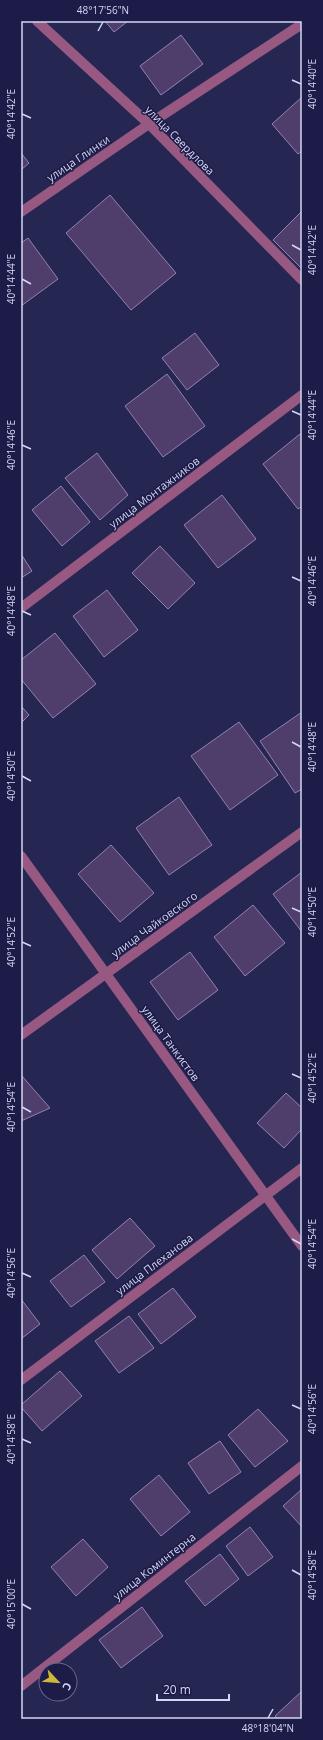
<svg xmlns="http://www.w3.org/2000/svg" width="323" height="1740" font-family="'Open Sans',sans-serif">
  <rect width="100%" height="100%" fill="#262652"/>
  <!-- building -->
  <g fill="#4f3d6b" stroke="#9481b5">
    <path d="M 105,21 L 128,21 L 114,32 Z"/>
    <path d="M 181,35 L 203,64 L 161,95 L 140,66 Z"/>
    <path d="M 302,97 L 302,151 L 298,154 L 272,124 Z"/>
    <path d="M 21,153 L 29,163 L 21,170 Z"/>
    <path d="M 110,195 L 176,273 L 131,310 L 66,233 Z"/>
    <path d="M 302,211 L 302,269 L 273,240 Z"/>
    <path d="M 28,238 L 58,279 L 21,306 L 21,243 Z"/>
    <path d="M 195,333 L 219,365 L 187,390 L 162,358 Z"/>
    <path d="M 167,374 L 205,426 L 163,457 L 125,406 Z"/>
    <path d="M 300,434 L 302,437 L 302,506 L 298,509 L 263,464 Z"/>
    <path d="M 97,453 L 128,495 L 100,520 L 65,478 Z"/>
    <path d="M 61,486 L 90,522 L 62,546 L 32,510 Z"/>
    <path d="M 222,495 L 256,539 L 218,568 L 184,525 Z"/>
    <path d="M 160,546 L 195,583 L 168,609 L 132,573 Z"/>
    <path d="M 21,554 L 32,571 L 21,578 Z"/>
    <path d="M 107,590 L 138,630 L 104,657 L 73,616 Z"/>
    <path d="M 55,633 L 96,684 L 53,718 L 21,679 L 21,660 Z"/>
    <path d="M 21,706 L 29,715 L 21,723 Z"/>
    <path d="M 302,712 L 302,789 L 295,793 L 260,741 Z"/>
    <path d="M 239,722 L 278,775 L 230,810 L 191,756 Z"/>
    <path d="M 179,797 L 212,845 L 169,875 L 136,828 Z"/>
    <path d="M 111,845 L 154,893 L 120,922 L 78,874 Z"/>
    <path d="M 302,872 L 302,932 L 273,894 Z"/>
    <path d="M 253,905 L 285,943 L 245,976 L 214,937 Z"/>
    <path d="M 190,952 L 218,990 L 178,1020 L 150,982 Z"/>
    <path d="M 21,1075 L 50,1108 L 21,1121 Z"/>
    <path d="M 286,1093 L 302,1108 L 302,1129 L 284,1148 L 257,1123 Z"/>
    <path d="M 130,1218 L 155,1246 L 117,1279 L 92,1250 Z"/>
    <path d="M 84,1255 L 105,1282 L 71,1307 L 50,1281 Z"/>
    <path d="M 173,1288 L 196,1317 L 161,1344 L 138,1314 Z"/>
    <path d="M 21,1299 L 40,1324 L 21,1339 Z"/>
    <path d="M 129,1316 L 154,1348 L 119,1373 L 95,1341 Z"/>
    <path d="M 60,1371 L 82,1396 L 42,1431 L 21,1407 L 21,1405 Z"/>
    <path d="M 258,1409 L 288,1441 L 255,1467 L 228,1435 Z"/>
    <path d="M 220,1441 L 241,1472 L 209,1494 L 188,1463 Z"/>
    <path d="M 159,1475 L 190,1512 L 161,1536 L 130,1499 Z"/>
    <path d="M 302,1489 L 302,1527 L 283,1506 Z"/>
    <path d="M 250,1527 L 273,1557 L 248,1576 L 226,1546 Z"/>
    <path d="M 83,1539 L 108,1567 L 76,1596 L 51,1567 Z"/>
    <path d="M 220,1554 L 239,1579 L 205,1606 L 185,1581 Z"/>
    <path d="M 142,1607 L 163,1636 L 121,1668 L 99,1640 Z"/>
    <path d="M 302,1691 L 302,1719 L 278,1719 L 275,1716 Z"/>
  </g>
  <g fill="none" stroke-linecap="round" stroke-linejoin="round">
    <!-- minor -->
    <g stroke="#975982" stroke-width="10">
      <path d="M 37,21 L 149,124 L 302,280"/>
      <path d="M 21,212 L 149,124 L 302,24"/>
      <path d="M 21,608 L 302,395"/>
      <path d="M 21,856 L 302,1246"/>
      <path d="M 21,1035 L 302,832"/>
      <path d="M 21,1380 L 302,1168"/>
      <path d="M 21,1686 L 302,1466"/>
    </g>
  </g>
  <!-- ticks -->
  <path fill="none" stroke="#d4d7f4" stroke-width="1.5" d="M 98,31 L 103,22M 292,80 L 301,84M 22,114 L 31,118M 292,245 L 301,250M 22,279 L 31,284M 292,411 L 301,415M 22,445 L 31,449M 292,577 L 301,581M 22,611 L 31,615M 292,742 L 301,747M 22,776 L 31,781M 292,908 L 301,912M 22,942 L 31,946M 292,1074 L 301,1078M 22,1107 L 31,1112M 292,1239 L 301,1244M 22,1273 L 31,1277M 292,1405 L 301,1409M 22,1439 L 31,1443M 292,1570 L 301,1575M 22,1604 L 31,1609M 268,1718 L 273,1709"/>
  <g text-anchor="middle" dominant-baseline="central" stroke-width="3" stroke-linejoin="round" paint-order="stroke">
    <!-- street labels -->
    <g font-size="11" fill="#d4d7f4" stroke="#1d1b47">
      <text transform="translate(180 140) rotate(45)">улица Свердлова</text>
      <text transform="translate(78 158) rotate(-34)">улица Глинки</text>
      <text transform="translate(154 492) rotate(-37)">улица Монтажников</text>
      <text transform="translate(154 924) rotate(-36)">улица Чайковского</text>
      <text transform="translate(171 1043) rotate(54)">улица Танкистов</text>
      <text transform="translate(154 1264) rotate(-37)">улица Плеханова</text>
      <text transform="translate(154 1566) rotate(-38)">улица Коминтерна</text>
    </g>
  </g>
  <!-- border -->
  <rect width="323" height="1740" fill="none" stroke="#1d1b47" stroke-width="44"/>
  <!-- north arrow -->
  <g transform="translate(58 1682) rotate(116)"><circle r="19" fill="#1d1b47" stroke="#66668c"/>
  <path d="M0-3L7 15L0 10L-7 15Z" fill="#ccb939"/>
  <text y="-6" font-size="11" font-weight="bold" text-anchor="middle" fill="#d4d7f4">С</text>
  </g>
  <!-- scale -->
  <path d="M157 1694v6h72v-6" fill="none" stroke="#d4d7f4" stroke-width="2"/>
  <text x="163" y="1694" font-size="12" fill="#d4d7f4" stroke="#1d1b47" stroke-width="3" paint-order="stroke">20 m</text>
  <rect x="22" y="22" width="279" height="1696" fill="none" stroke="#d4d7f4" stroke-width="1.5"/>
  <g font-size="10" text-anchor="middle" fill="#d4d7f4">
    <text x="103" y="14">48°17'56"N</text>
    <text transform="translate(312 84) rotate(-90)" y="4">40°14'40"E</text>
    <text transform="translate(11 114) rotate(-90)" y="4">40°14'42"E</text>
    <text transform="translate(312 250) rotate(-90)" y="4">40°14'42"E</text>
    <text transform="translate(11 279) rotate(-90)" y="4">40°14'44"E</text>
    <text transform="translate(312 415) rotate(-90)" y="4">40°14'44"E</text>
    <text transform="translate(11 445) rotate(-90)" y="4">40°14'46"E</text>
    <text transform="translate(312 581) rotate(-90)" y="4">40°14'46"E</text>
    <text transform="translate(11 611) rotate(-90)" y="4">40°14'48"E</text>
    <text transform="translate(312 747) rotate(-90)" y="4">40°14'48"E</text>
    <text transform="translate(11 776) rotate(-90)" y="4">40°14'50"E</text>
    <text transform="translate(312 912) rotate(-90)" y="4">40°14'50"E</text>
    <text transform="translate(11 942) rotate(-90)" y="4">40°14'52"E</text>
    <text transform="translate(312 1078) rotate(-90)" y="4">40°14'52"E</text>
    <text transform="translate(11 1107) rotate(-90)" y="4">40°14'54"E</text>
    <text transform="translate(312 1244) rotate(-90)" y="4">40°14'54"E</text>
    <text transform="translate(11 1273) rotate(-90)" y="4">40°14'56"E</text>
    <text transform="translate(312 1409) rotate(-90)" y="4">40°14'56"E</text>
    <text transform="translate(11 1439) rotate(-90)" y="4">40°14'58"E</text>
    <text transform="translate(312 1575) rotate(-90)" y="4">40°14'58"E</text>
    <text transform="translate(11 1604) rotate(-90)" y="4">40°15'00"E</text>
    <text x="268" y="1732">48°18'04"N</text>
  </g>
</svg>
